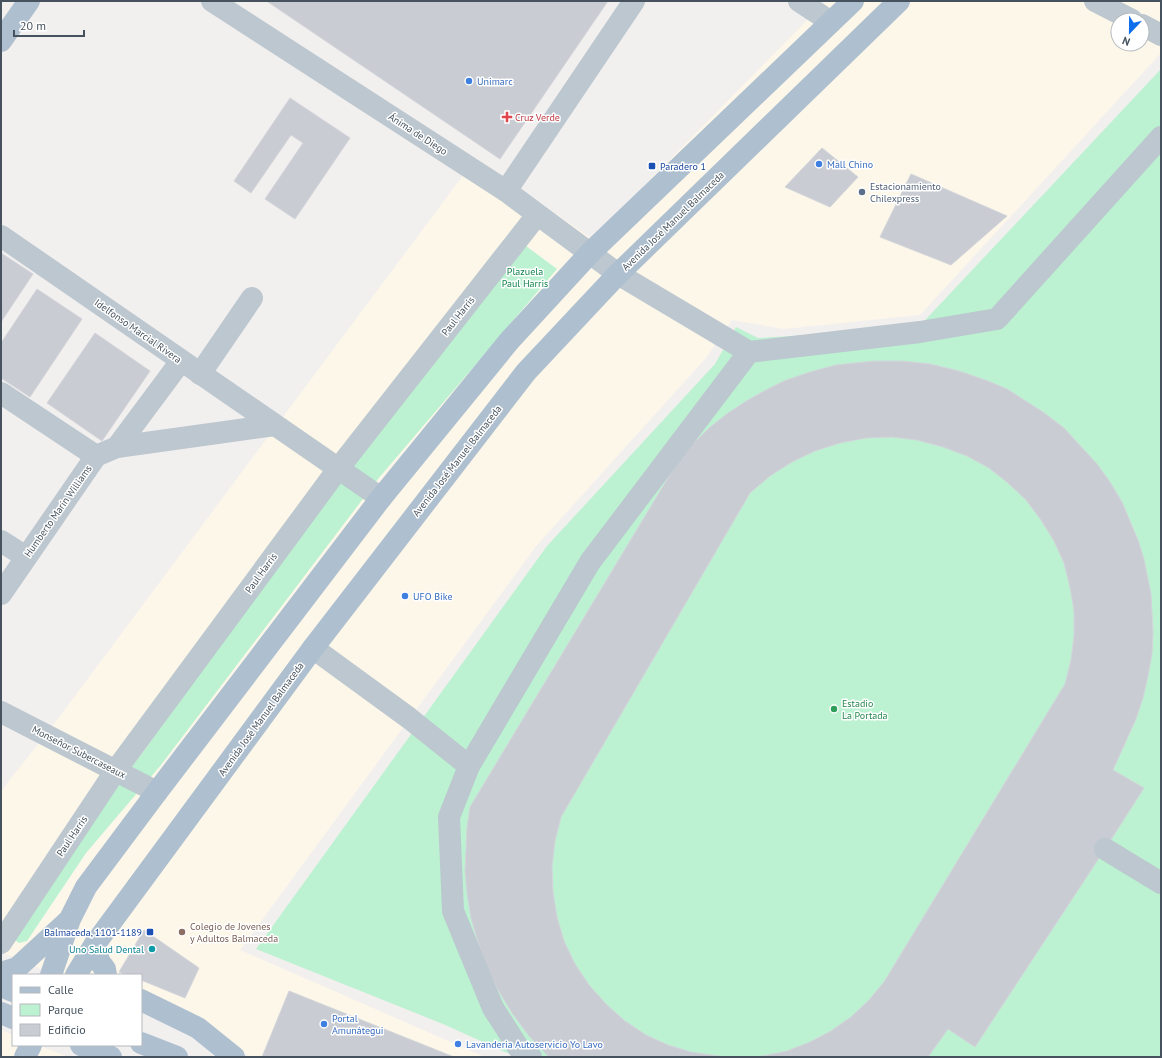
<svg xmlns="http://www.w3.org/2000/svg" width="1162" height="1058" font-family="'PT Sans',sans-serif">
  <rect width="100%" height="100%" fill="#f2efef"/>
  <!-- commercial -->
  <g fill="#fdf7e9" fill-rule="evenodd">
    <path d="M 826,1 L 1161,1 L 1161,53 L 920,315 L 784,329 L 732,320 L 706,358 L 537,545 L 240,950 L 485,1057 L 251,1057 L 141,1011 L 141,975 L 56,975 L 1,952 L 1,791 L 57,720 L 476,158 L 592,239 ZM 1118,20 L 1142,20 L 1142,44 L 1118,44 Z"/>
    <path d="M 1,1030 L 13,1035 L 13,1045 L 38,1045 L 68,1057 L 1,1057 Z"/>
  </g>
  <!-- park -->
  <g fill="#bcf2d1">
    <path d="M 1161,69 L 1161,1057 L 516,1057 L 443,1024 L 256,949 L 547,546 L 715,364 L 736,327 L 758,338 L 873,331 L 914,332 Z"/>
    <path d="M 526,246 L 557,269 L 378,479 L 161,765 L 86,853 L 27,941 L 19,943 L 12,938 L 13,921 L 143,752 L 351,462 Z"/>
  </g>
  <!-- building -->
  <g fill="#c9ccd2" stroke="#d3d5db">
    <path d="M 269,1 L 608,1 L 500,159 L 268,2 Z"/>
    <path d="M 290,98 L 350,138 L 295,219 L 265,199 L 303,143 L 291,135 L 251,193 L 234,181 Z"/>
    <path d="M 822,148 L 858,177 L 830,207 L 785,187 Z"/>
    <path d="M 911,174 L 1007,216 L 951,265 L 880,237 Z"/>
    <path d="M 1,253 L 33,274 L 1,322 Z"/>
    <path d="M 37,289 L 82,319 L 30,397 L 1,378 L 1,343 Z"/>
    <path d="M 95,333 L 150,371 L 102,441 L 47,403 Z"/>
    <path d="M 874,361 L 902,361 L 930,364 L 959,371 L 988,381 L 1007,389 L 1043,412 L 1064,428 L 1097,464 L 1110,482 L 1122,502 L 1138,540 L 1144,559 L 1151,594 L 1153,632 L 1152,654 L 1148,676 L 1143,698 L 1136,719 L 1113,770 L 1144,788 L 1105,849 L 975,1047 L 948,1029 L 928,1057 L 748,1057 L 763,1056 L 787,1051 L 810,1042 L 831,1031 L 851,1017 L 869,1000 L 884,982 L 1065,684 L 1071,660 L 1074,636 L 1074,611 L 1070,587 L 1064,563 L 1054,541 L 1041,520 L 1026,500 L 1008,483 L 989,468 L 967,456 L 943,447 L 917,440 L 892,437 L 866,438 L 840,443 L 815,451 L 792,462 L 770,476 L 750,493 L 561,817 L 555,841 L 552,867 L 553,892 L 557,917 L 564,941 L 575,964 L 589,985 L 606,1004 L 625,1021 L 646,1035 L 668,1045 L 691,1052 L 725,1057 L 549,1057 L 529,1036 L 512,1013 L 497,988 L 486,965 L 478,942 L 471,918 L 467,893 L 465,871 L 467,828 L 470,807 L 677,463 L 692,445 L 709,428 L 728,413 L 748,400 L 766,390 L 784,381 L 810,372 L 836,365 Z"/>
    <path d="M 144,930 L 199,968 L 185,998 L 141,980 L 141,975 L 127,975 L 119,972 Z"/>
    <path d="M 289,991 L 454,1057 L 262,1057 Z"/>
  </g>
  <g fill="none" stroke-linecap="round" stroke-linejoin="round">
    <!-- minor -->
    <g stroke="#bcc7cf" stroke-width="22">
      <path d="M 212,1 L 506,191 L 618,274 L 749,352"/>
      <path d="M 799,1 L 831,22"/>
      <path d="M 1095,1 L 1132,20"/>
      <path d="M 1142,25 L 1161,35"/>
      <path d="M 506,191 L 634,1"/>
      <path d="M 1,236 L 381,498"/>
      <path d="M 200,374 L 252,298"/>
      <path d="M 1,393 L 96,456"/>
      <path d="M 117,447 L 275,425"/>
      <path d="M 1,541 L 26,557"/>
      <path d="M 1,594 L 96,456 L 117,447 L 181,361"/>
      <path d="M 313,648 L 409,718 L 469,766"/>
      <path d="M 1,712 L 157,792"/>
      <path d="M 1105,849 L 1161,883"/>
      <path d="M 1,943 L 116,770 L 338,469 L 537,215"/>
      <path d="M 531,1057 L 520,1050 L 493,1008 L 453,911 L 449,817 L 469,766 L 590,562 L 749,352 L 920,332 L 997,319 L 1161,137"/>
    </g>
    <!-- major -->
    <g stroke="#aebfd0" stroke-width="22">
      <path d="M 1,41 L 29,1"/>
      <path d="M 95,944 L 99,961 L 105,969 L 106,975"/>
      <path d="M 1,973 L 17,968 L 67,922"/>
      <path d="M 51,975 L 70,919 L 86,887 L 157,792 L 381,498 L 510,340 L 590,253 L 853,1"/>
      <path d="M 76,975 L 95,944 L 313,648 L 526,372 L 618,274 L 899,1"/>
      <path d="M 1,986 L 13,991"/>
      <path d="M 141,1000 L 198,1028 L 234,1057"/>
      <path d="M 1,1013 L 13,1018"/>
      <path d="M 141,1043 L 177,1057"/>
      <path d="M 81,1045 L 111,1057"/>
      <path d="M 25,1057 L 31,1045"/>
    </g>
  </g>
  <!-- markers -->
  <g fill="#3f7fe0" stroke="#fff" stroke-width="1.5">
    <circle cx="469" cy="81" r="4"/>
    <circle cx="819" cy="164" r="4"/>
    <circle cx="405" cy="596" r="4"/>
    <circle cx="324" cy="1024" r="4"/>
    <circle cx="458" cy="1044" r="4"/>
  </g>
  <path fill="#e0444e" stroke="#fff" stroke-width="1.5" d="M505 111h4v4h4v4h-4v4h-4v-4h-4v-4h4z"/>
  <g fill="#1a4fb4" stroke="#fff" stroke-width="1.5">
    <rect x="648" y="162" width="8" height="8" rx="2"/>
    <rect x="146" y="928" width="8" height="8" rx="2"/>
  </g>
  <circle fill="#5c6f8a" stroke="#fff" stroke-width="1.5" cx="862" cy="192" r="4"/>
  <circle fill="#2e9e5b" stroke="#fff" stroke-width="1.5" cx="834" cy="709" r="4"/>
  <circle fill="#8d6e63" stroke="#fff" stroke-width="1.5" cx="182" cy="932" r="4"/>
  <circle fill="#0f9aa8" stroke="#fff" stroke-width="1.5" cx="152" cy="949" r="4"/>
  <g text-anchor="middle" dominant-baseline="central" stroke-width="3" stroke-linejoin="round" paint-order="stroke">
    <!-- shop labels -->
    <g font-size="10" fill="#366cbe" stroke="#fff" text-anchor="start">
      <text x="477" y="81">Unimarc</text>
      <text x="827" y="164">Mall Chino</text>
      <text x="413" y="596">UFO Bike</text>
      <text x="332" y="1018">Portal<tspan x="332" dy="12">Amunátegui</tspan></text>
      <text x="466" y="1044">Lavanderia Autoservicio Yo Lavo</text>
    </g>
    <!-- health labels -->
    <g font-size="10" fill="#be3a42" stroke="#fff" text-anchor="start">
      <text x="515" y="117">Cruz Verde</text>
    </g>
    <!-- street labels -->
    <g font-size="10" fill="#46535e" stroke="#fff">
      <text transform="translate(418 134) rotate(33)">Ánima de Diego</text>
      <text transform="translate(673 221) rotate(-44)">Avenida José Manuel Balmaceda</text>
      <text transform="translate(458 316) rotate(-52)">Paul Harris</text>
      <text transform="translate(138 331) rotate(35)">Idelfonso Marcial Rivera</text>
      <text transform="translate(457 461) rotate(-52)">Avenida José Manuel Balmaceda</text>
      <text transform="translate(58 511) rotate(-55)">Humberto Marín Williams</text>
      <text transform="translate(261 573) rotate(-54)">Paul Harris</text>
      <text transform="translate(261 719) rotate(-54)">Avenida José Manuel Balmaceda</text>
      <text transform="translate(79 752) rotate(27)">Monseñor Subercaseaux</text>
      <text transform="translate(72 836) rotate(-56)">Paul Harris</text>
    </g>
    <!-- transit labels -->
    <g font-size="10" fill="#164399" stroke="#fff" text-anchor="start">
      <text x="660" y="166">Paradero 1</text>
      <text x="142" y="932" text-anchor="end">Balmaceda, 1101-1189</text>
    </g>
    <!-- service labels -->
    <g font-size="10" fill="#4e5e75" stroke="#fff" text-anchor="start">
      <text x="870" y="186">Estacionamiento<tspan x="870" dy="12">Chilexpress</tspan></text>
    </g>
    <!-- park labels -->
    <g font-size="10" fill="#12844c" stroke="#fff">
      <text x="525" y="271">Plazuela<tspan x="525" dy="12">Paul Harris</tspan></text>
    </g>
    <!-- leisure labels -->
    <g font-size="10" fill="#27864d" stroke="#fff" text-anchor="start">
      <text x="842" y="703">Estadio<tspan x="842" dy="12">La Portada</tspan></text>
    </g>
    <!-- education labels -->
    <g font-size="10" fill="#785e54" stroke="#fff" text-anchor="start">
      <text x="190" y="926">Colegio de Jovenes<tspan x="190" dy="12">y Adultos Balmaceda</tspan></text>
    </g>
    <!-- culture labels -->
    <g font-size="10" fill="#0d838f" stroke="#fff" text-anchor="end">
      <text x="144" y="949">Uno Salud Dental</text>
    </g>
  </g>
  <!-- border -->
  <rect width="1162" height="1058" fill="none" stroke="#46535e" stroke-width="4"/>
  <!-- legend -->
  <rect x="12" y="974" width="130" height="72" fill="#ffffff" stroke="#b5babf"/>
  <rect x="20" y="987" width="20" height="6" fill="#aebfd0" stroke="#b5babf"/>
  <text x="48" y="994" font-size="12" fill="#46535e">Calle</text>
  <rect x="20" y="1004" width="20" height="12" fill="#bcf2d1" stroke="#b5babf"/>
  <text x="48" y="1014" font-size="12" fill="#46535e">Parque</text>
  <rect x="20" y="1024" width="20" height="12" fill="#c9ccd2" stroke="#b5babf"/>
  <text x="48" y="1034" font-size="12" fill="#46535e">Edificio</text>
  <!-- north arrow -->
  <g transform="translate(1130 32) rotate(202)"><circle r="19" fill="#ffffff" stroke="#b5babf"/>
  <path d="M0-3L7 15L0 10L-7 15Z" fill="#0f6eec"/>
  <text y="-6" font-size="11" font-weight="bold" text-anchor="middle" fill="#46535e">N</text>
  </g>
  <!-- scale -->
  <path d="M14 30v6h70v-6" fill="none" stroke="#46535e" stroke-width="2"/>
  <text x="20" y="30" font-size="12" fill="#46535e" stroke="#ffffff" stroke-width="3" paint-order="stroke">20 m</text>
</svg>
